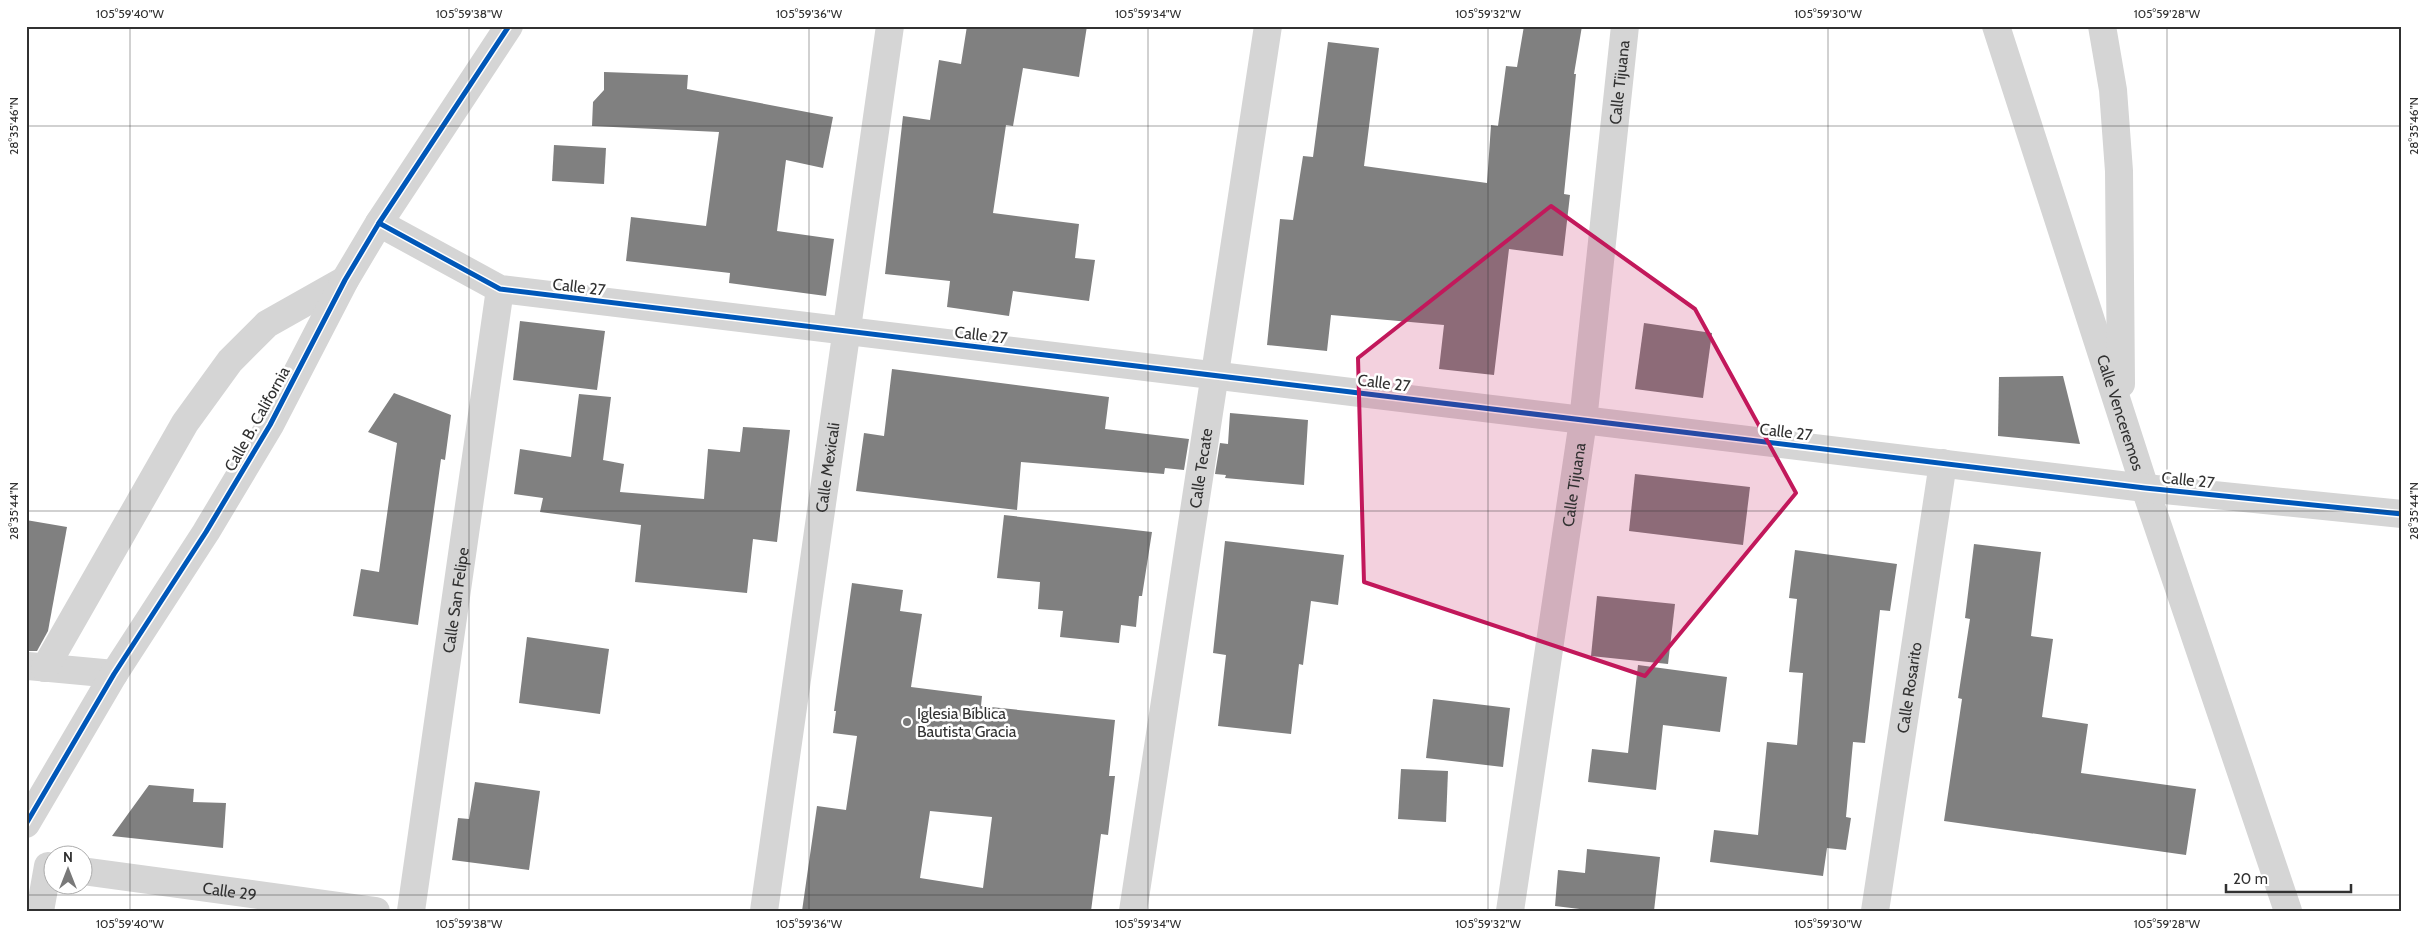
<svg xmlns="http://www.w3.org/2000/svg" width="2428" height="937" font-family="Cabin,sans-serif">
  <rect width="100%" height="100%" fill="#fff"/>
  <!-- building -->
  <g fill="#808080" fill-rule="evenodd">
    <path d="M 967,26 L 1087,26 L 1079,77 L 1023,68 L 1013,126 L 1006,125 L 993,213 L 1079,224 L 1075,258 L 1095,260 L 1089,301 L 1013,291 L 1009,316 L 947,307 L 950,281 L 885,274 L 903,116 L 930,120 L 939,60 L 961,64 Z"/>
    <path d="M 1524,26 L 1582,26 L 1574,74 L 1576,74 L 1564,194 L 1570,195 L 1563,256 L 1509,249 L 1494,375 L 1439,369 L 1444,325 L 1331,315 L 1327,351 L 1267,345 L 1280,219 L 1293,220 L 1303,156 L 1313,157 L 1328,42 L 1379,48 L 1364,166 L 1487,183 L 1491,125 L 1498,126 L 1506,66 L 1517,67 Z"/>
    <path d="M 604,72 L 688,75 L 687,89 L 833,117 L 823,168 L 786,160 L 777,231 L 834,239 L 826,296 L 729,283 L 730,273 L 626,261 L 631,217 L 706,226 L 719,132 L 592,126 L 593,102 L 604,90 Z"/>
    <path d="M 554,145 L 606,148 L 604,184 L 552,181 Z"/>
    <path d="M 520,321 L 605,331 L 597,390 L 513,380 Z"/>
    <path d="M 1644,323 L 1712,333 L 1703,398 L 1635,389 Z"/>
    <path d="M 892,369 L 1109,397 L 1105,429 L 1189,439 L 1184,470 L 1165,468 L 1164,474 L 1021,462 L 1017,510 L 856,491 L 864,433 L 884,436 Z"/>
    <path d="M 2063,376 L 2080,444 L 1998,436 L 1999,377 Z"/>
    <path d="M 394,393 L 451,415 L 445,460 L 441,459 L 418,625 L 353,616 L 361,569 L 379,572 L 397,443 L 368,432 Z"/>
    <path d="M 579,394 L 611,397 L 603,460 L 624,464 L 620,492 L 704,499 L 708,449 L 740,452 L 743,427 L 790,430 L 777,542 L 753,539 L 747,593 L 635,582 L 641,525 L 540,512 L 543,498 L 514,494 L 520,449 L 571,457 Z"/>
    <path d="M 1230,413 L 1308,420 L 1304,485 L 1225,478 L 1226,475 L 1215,474 L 1220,443 L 1228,444 Z"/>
    <path d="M 1635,474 L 1750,487 L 1743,545 L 1629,531 Z"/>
    <path d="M 1004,515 L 1152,532 L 1142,596 L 1139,596 L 1136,627 L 1121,625 L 1119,643 L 1060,637 L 1063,611 L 1038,609 L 1040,582 L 997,578 Z"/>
    <path d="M 26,520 L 67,527 L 48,631 L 37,651 L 26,651 Z"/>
    <path d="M 1225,541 L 1344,555 L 1338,605 L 1311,601 L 1303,665 L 1299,664 L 1291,734 L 1218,726 L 1226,655 L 1213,653 Z"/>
    <path d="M 1974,544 L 2041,552 L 2031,636 L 2053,639 L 2042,717 L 2088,724 L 2081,773 L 2196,789 L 2186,855 L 1944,821 L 1962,699 L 1958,698 L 1970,619 L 1965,618 Z"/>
    <path d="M 1795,550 L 1897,564 L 1890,611 L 1880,610 L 1865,743 L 1853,742 L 1846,817 L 1851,818 L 1846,850 L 1827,848 L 1823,876 L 1710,862 L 1714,830 L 1758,835 L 1767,742 L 1797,745 L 1803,673 L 1789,672 L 1797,599 L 1789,598 Z"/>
    <path d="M 852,583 L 903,590 L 900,611 L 922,614 L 911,687 L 982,696 L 981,706 L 1115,720 L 1109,776 L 1115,776 L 1108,835 L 1101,834 L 1091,911 L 802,911 L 817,806 L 846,810 L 857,736 L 833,733 L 836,711 L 834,711 ZM 930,811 L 992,817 L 983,888 L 920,878 Z"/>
    <path d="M 1597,596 L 1675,604 L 1668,664 L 1591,656 Z"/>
    <path d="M 527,637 L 609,649 L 600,714 L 519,703 Z"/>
    <path d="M 1638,665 L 1727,677 L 1720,732 L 1663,725 L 1656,790 L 1588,782 L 1592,749 L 1628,753 Z"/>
    <path d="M 1433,699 L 1510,708 L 1503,767 L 1426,758 Z"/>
    <path d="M 1401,769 L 1448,771 L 1446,822 L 1398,819 Z"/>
    <path d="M 475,782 L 540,791 L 529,870 L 452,860 L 458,818 L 469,819 Z"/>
    <path d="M 149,785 L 194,789 L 193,802 L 226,803 L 223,848 L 112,836 Z"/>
    <path d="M 1587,849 L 1660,857 L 1654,911 L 1596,911 L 1555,906 L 1558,870 L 1585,873 Z"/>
  </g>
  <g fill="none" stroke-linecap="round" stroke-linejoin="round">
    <!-- minor -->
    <g stroke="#d5d5d5" stroke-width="28">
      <path id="s1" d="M 1996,26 L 2145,488 L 2288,911"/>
      <path d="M 2102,26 L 2113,90 L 2119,171 L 2121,384"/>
      <path d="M 379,223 L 500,289 L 2145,488 L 2402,514"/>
      <path d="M 28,666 L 114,674"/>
      <path d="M 45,668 L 185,423 L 230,361 L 267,324 L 345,280"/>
      <path d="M 26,824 L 114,674 L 206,532 L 270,425 L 345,280 L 379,223 L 509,26"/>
      <path id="s2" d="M 82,871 L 376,911"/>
      <path d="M 40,911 L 48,866"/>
      <path id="s3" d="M 411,911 L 500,289"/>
      <path id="s4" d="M 764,911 L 890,26"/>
      <path id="s5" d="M 1133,911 L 1268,26"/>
      <path id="s6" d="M 1510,911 L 1583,421 L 1625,26"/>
      <path id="s7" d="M 1875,911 L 1943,463"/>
    </g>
    <defs>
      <g id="cycleway">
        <path d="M 379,223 L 500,289 L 2145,488 L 2402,514"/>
        <path d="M 26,824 L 114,674 L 206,532 L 270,425 L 345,280 L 379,223 L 509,26"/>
      </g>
    </defs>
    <!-- cycleway casing -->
    <use href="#cycleway" stroke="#fff" stroke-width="8"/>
    <!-- cycleway -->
    <use href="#cycleway" stroke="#0057b8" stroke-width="5"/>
  </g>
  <!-- marked area -->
  <path fill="#c2185b" fill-opacity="0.2" stroke="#c2185b" stroke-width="4" stroke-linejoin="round" d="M 1551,206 L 1695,309 L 1796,493 L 1645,676 L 1364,582 L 1358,358 Z"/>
  <!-- ticks -->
  <path fill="none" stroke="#313131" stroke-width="1" stroke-opacity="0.45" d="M 130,26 L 130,911M 469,26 L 469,911M 809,26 L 809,911M 1148,26 L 1148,911M 1488,26 L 1488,911M 1828,26 L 1828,911M 2167,26 L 2167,911M 26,126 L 2402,126M 26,511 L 2402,511M 26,895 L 2402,895"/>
  <!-- markers -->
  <circle fill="#797979" stroke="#fff" stroke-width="2" cx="907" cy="722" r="5"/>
  <g text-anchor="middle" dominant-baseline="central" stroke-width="5" stroke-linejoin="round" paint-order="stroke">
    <!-- street labels -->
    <g font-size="16" fill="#313131" stroke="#fff">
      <text stroke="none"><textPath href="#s6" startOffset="836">Calle Tijuana</textPath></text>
      <text transform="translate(579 287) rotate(7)">Calle 27</text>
      <text transform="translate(981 335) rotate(7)">Calle 27</text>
      <text transform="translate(1384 383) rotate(7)">Calle 27</text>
      <text stroke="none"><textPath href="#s1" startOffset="406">Calle Venceremos</textPath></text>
      <text transform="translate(257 419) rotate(-61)">Calle B. California</text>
      <text transform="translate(1786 432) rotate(7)">Calle 27</text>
      <text stroke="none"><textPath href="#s5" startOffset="448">Calle Tecate</textPath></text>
      <text stroke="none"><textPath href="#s4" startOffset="448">Calle Mexicali</textPath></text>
      <text transform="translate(2188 480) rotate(6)">Calle 27</text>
      <text stroke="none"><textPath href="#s6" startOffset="431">Calle Tijuana</textPath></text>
      <text stroke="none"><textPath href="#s3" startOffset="314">Calle San Felipe</textPath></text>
      <text stroke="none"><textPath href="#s7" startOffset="226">Calle Rosarito</textPath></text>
      <text stroke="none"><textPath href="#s2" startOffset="149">Calle 29</textPath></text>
    </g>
    <!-- poi labels -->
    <g font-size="16" fill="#313131" stroke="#fff" text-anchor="start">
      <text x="917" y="713">Iglesia Bíblica<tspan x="917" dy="18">Bautista Gracia</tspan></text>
    </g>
  </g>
  <!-- border -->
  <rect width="2428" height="937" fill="none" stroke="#ffffff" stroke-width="55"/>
  <!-- north arrow -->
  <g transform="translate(68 870)"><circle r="24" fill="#ffffff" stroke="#adadad"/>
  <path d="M0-4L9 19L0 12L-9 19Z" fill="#797979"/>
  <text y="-8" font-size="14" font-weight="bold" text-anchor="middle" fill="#313131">N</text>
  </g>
  <!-- scale -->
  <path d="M2226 884v8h125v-8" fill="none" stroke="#313131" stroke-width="2.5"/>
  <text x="2233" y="884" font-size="15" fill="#313131" stroke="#ffffff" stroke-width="4" paint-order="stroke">20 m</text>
  <rect x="28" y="28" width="2372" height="882" fill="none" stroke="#313131" stroke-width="2"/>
  <g font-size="12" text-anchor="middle" fill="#313131">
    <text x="130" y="18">105°59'40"W</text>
    <text x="469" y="18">105°59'38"W</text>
    <text x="809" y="18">105°59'36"W</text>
    <text x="1148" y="18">105°59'34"W</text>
    <text x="1488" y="18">105°59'32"W</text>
    <text x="1828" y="18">105°59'30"W</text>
    <text x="2167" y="18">105°59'28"W</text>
    <text transform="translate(14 126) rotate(-90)" y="4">28°35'46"N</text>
    <text transform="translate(2414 126) rotate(-90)" y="4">28°35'46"N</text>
    <text transform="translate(14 511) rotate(-90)" y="4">28°35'44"N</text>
    <text transform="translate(2414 511) rotate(-90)" y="4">28°35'44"N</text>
    <text x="130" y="928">105°59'40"W</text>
    <text x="469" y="928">105°59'38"W</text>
    <text x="809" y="928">105°59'36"W</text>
    <text x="1148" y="928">105°59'34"W</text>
    <text x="1488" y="928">105°59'32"W</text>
    <text x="1828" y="928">105°59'30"W</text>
    <text x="2167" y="928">105°59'28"W</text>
  </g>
</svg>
